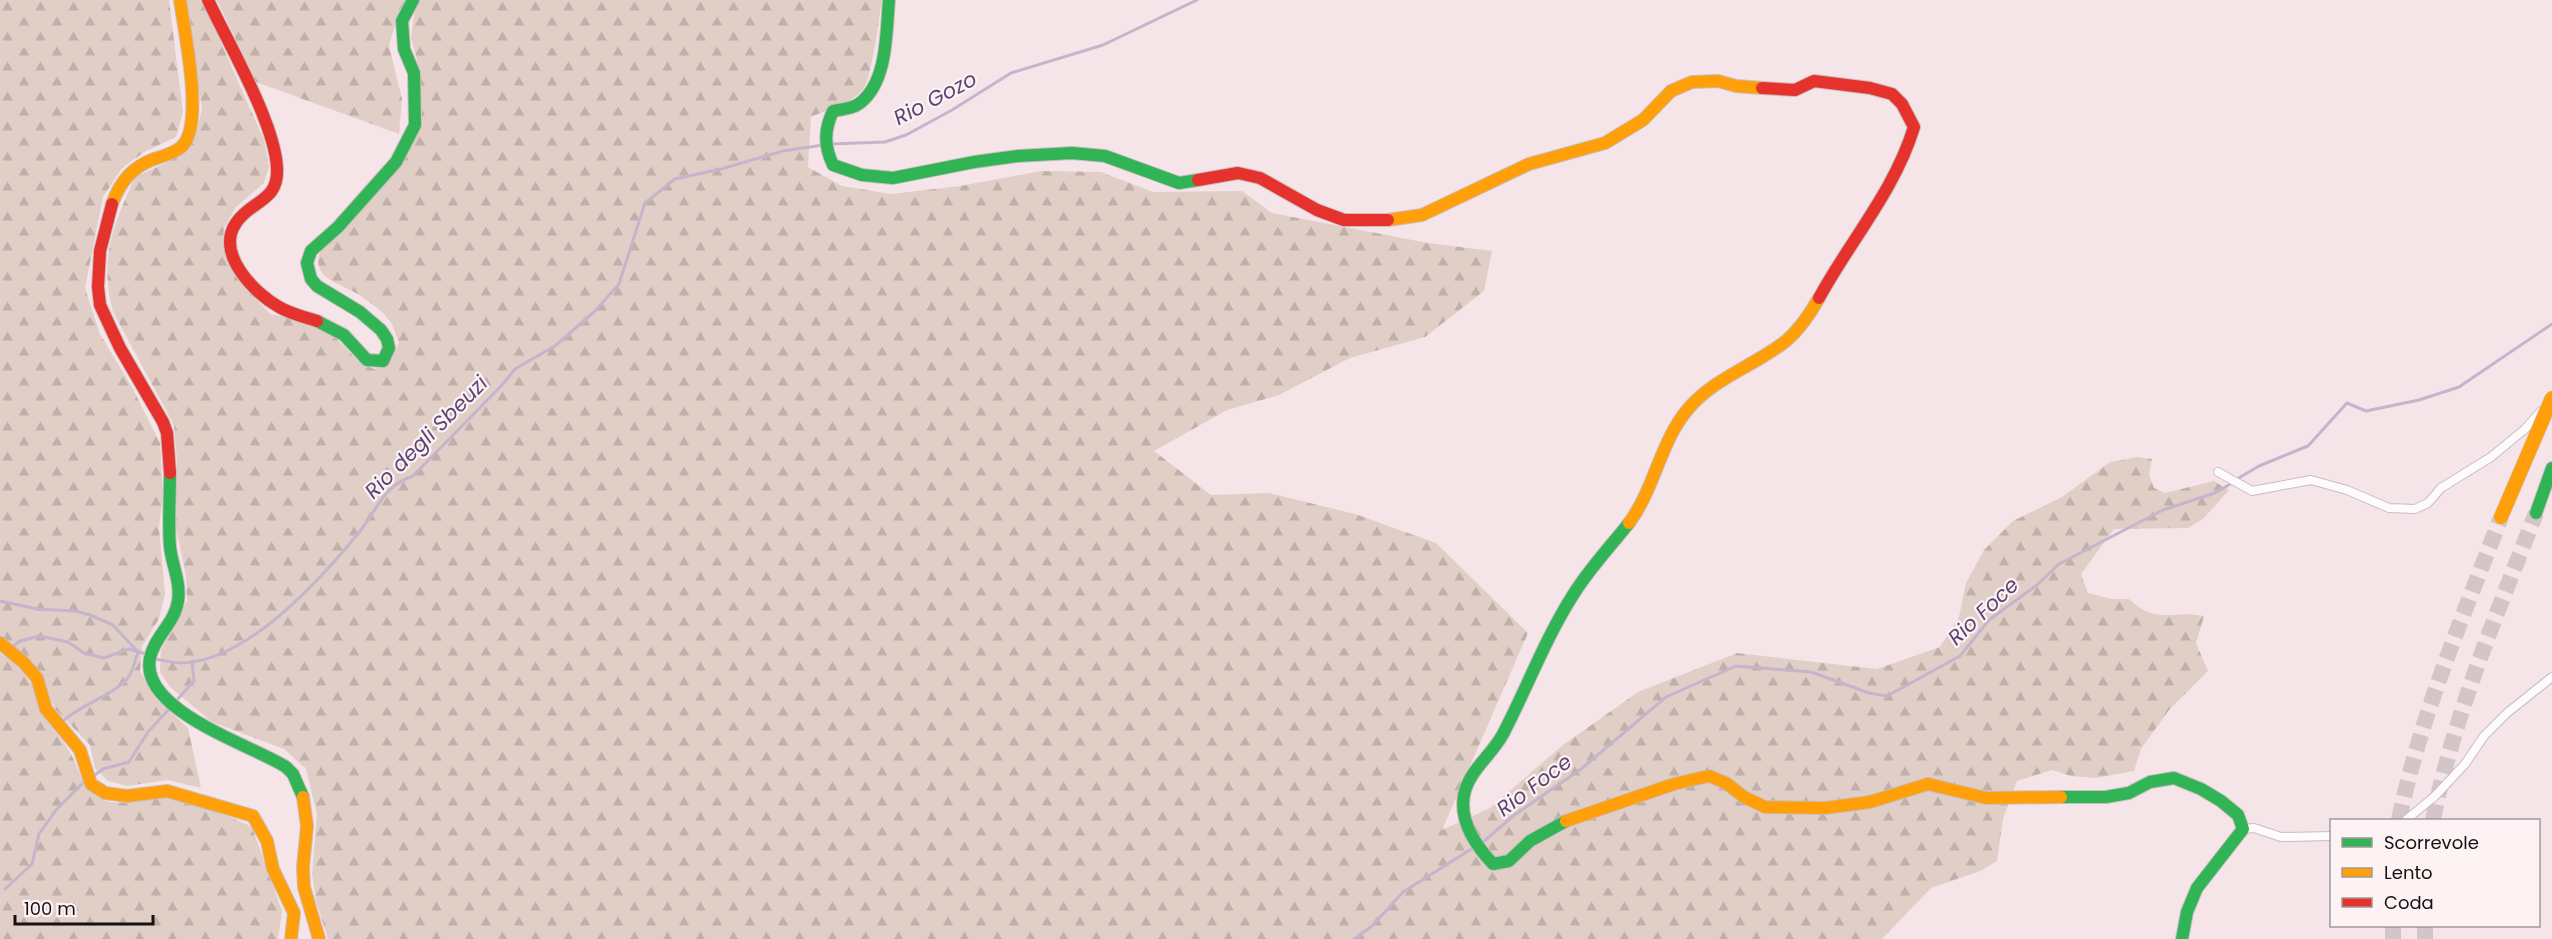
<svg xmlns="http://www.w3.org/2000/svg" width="2552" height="939" font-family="Poppins,sans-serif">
  <defs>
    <pattern id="forest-firs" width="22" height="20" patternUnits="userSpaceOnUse" patternTransform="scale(1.5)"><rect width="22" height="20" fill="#e1cec6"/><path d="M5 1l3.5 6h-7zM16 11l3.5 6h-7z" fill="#c0b0a9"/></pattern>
  </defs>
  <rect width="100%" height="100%" fill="#f5e5e8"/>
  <!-- forest -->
  <g fill="url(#forest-firs)">
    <path d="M 0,0 L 169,0 L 183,112 L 176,137 L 146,151 L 122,168 L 103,197 L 85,288 L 100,334 L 133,389 L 160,443 L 163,493 L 159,528 L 165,594 L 159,619 L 142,646 L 140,671 L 156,699 L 188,728 L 201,788 L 168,780 L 127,786 L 108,781 L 95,768 L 90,745 L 55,709 L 31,661 L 0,636 Z"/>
    <path d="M 186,0 L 202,0 L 264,140 L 269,167 L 264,183 L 236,207 L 224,228 L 223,241 L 229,262 L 246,288 L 270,314 L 307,322 L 330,332 L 358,361 L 374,369 L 388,366 L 399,343 C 396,336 394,327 390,321 C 384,312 370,303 361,296 C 343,284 308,279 321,250 L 398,167 L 422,121 L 420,72 L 411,37 L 415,8 L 419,0 L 882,0 C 879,17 872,76 864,88 C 853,103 827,110 811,117 L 808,167 L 842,186 L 891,194 L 960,186 L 1041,171 L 1101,172 L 1153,192 L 1242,191 L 1272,213 L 1428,243 L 1492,251 L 1484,291 L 1425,337 L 1350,358 L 1279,395 L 1227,410 L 1154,451 L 1211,495 L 1269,493 L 1355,514 L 1436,543 L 1528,633 L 1442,830 L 1490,808 L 1563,745 L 1638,692 L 1737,653 L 1877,669 L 1940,647 L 1959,617 L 1966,583 L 1984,550 L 2013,521 L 2062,497 L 2110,462 L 2138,457 L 2152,459 L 2149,475 L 2154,488 L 2165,493 L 2214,481 L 2229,490 L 2204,518 L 2188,528 L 2114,529 L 2081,574 L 2088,593 L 2111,599 L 2129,599 C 2158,626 2172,609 2204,616 L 2196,643 L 2208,671 L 2169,710 L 2141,749 L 2134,771 L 2096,778 L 2071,776 L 2052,770 L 2017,781 L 2003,819 L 1997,861 L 1980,871 L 1931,888 L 1882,939 L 328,939 L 316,901 L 312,874 L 317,814 L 306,769 L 284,749 L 212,722 L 170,687 L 160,672 L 161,650 L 187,601 L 186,576 L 176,528 L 177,461 L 174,425 L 113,312 C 99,256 113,227 135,177 L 174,159 L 193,141 L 202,110 Z"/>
    <path d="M 217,0 L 406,0 L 399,11 L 389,46 L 402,99 L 399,134 L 256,82 Z"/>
    <path d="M 0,653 C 13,663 27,673 34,689 C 36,696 37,704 41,711 C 49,727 64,740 72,756 C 79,769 82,785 95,795 C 117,812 145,795 170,797 C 184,799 239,820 252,827 L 282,911 L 278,939 L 0,939 Z"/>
  </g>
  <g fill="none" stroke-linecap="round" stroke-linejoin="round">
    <!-- stream -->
    <g stroke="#c4b5cd" stroke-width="3">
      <path d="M 830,144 L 885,142 L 906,135 L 952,110 L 1011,73 L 1103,45 L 1197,0"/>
      <path d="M 2237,479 L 2259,466 L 2308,446 L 2347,403 L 2366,411 L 2419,400 L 2459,387 L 2552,324"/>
      <path d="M 0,601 L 37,609 L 75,611 L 90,615 L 113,625 L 138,652 C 135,660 133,672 127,679 C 113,695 81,705 63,721"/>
      <path d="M 12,647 L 20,641 L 40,636 L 68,642 L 84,653 L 104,658 L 129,649 L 146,654"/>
      <path d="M 154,659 C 163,660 173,663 181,663 C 248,662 322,578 361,530 C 379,507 383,486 413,476 L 503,384 L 515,369 L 555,346 L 595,311 L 619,284 L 645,203 L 675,179 L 721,169 L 783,151 L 823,145"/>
      <path d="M 176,701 L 194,681 L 192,661"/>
      <path d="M 92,777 L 103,769 L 129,762 L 148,732 L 172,706"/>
      <path d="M 1482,843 L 1513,816 L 1581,769 L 1666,697 L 1736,666 L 1811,672 L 1869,693 L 1887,696 L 1960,656 L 1989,620 L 2037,585 L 2059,564 L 2163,510 L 2215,493 L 2232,483"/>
      <path d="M 5,889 L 32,864 L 39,834 L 56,810 L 85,781"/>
      <path d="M 1354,939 L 1372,926 L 1403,892 L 1473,848"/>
    </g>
    <!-- highway-tunnel -->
    <g stroke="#d4c5c8" stroke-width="16" stroke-dasharray="16 8" stroke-linecap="butt">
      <path d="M 2399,820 C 2420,716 2463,617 2501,517"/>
      <path d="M 2433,820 C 2454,714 2497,614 2536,513"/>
      <path d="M 2393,926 L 2393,939"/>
      <path d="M 2425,926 L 2425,939"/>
    </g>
    <defs>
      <g id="street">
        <path d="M 2218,472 L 2252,491 L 2311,480 L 2347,490 L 2389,508 L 2415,509 L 2428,503 L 2441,488 L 2491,457 L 2525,429 L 2541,411"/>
        <path d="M 2406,820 L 2435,796 L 2465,764 L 2484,736 L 2507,713 L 2552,677"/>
        <path d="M 2243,829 L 2254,828 L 2281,837 L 2332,836"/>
      </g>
      <g id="fast">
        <path d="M 889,0 C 886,32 888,81 860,103 C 853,109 842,109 833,111 C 824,130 824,146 833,165 L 862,175 L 893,178 L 974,162 L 1018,156 L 1072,153 L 1105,156 L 1179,183 L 1198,180"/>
        <path d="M 317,321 L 344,335 L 367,360 L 383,361 L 389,348 L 387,339 L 381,330 L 360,312 L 317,286 L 311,279 L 307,263 L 311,251 L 338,227 L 396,162 L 415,125 L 414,73 L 404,49 L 402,21 L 413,0"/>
        <path d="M 170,473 C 170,498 168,523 170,547 C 172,565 181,583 178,601 C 175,623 154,637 150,658 C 139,711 254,746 286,767 L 293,774 L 303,797"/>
        <path d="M 2536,513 L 2552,468"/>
        <path d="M 2061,797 L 2106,797 L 2129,793 L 2150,782 L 2174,778 L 2201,789 L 2221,801 L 2238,815 L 2243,829 L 2197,888 L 2187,912 L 2182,939"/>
        <path d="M 1566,821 L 1530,841 L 1509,861 L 1493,864 C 1476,846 1459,822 1464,795 C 1469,770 1492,755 1503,734 C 1527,688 1545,639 1573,595 C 1589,569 1610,547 1629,523"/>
      </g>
      <g id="slow">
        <path d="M 112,204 C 120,182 132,167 154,159 C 163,156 172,154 180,148 C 206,129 184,31 180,0"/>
        <path d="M 1388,220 L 1422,215 L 1529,164 L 1605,143 L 1643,120 L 1671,91 L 1692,82 L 1718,81 L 1736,86 L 1762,88"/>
        <path d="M 1629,523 C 1655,488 1660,442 1688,409 C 1714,378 1754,366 1786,341 C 1800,329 1810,314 1819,298"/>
        <path d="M 0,643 L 23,662 L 37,678 L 46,709 L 80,750 L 91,784 L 105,793 L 127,796 L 167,791 L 253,816 L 267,841 L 273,869 L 294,913 L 291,939"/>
        <path d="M 303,797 L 307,826 L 303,867 L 304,887 L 319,939"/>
        <path d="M 1566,821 L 1674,784 L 1709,776 L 1726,783 L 1744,797 L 1765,807 L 1825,808 L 1870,802 L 1928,784 L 1986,798 L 2061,797"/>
      </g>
      <g id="jam">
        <path d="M 208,0 C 228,43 275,123 277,168 C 279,202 251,200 236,223 C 215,253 254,293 279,307 C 291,314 304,317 317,321"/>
        <path d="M 1762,88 L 1795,90 L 1814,81 L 1870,88 L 1892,94 L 1902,104 L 1914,127 C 1895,190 1850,241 1819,298"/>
        <path d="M 1198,180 L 1238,173 L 1260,178 L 1317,210 L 1344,220 L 1388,220"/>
        <path d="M 112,204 L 100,251 L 98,287 L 100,305 L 120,348 L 163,422 L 167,433 L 170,473"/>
      </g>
    </defs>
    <!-- street casing -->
    <use href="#street" stroke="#c9bdbf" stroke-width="10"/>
    <!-- fast casing -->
    <use href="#fast" stroke="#c9bdbf" stroke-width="14"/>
    <!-- slow casing -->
    <use href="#slow" stroke="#c9bdbf" stroke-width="14"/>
    <!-- jam casing -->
    <use href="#jam" stroke="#c9bdbf" stroke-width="14"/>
    <!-- street -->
    <use href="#street" stroke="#fefbfc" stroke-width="8"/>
    <!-- fast -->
    <use href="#fast" stroke="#30b455" stroke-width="12"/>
    <!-- slow -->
    <use href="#slow" stroke="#ff9f0a" stroke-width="12"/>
    <!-- jam -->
    <use href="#jam" stroke="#e5322d" stroke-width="12"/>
    <defs>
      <path id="slow-bridge" d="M 2501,517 L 2552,398"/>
    </defs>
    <!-- slow-bridge casing -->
    <use href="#slow-bridge" stroke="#c9bdbf" stroke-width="15" stroke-linecap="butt"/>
    <!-- slow-bridge -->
    <use href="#slow-bridge" stroke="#ff9f0a" stroke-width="14"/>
  </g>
  <g text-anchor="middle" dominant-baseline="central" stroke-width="4.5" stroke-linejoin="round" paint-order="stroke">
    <!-- water labels -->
    <g font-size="21" font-style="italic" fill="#5b4674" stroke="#fdf2f4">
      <text transform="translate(935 98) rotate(-28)">Rio Gozo</text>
      <text transform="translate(426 437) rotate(-45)">Rio degli Sbeuzi</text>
      <text transform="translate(1983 611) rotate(-43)">Rio Foce</text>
      <text transform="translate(1534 785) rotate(-37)">Rio Foce</text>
    </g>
  </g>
  <!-- legend -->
  <rect x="2330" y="819" width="210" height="108" fill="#fdf2f4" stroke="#a2989a" stroke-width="1.5"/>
  <rect x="2342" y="838" width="30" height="9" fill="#30b455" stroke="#a2989a" stroke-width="1.5"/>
  <text x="2384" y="849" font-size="18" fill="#191012">Scorrevole</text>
  <rect x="2342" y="868" width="30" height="9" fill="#ff9f0a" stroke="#a2989a" stroke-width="1.5"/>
  <text x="2384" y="879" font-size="18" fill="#191012">Lento</text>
  <rect x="2342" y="898" width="30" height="9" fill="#e5322d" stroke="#a2989a" stroke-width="1.5"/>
  <text x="2384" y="909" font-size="18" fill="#191012">Coda</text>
  <!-- scale -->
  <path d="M15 915v9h138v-9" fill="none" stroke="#191012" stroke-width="3"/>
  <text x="24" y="915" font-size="18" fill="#191012" stroke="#fdf2f4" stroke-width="4.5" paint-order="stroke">100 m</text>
</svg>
